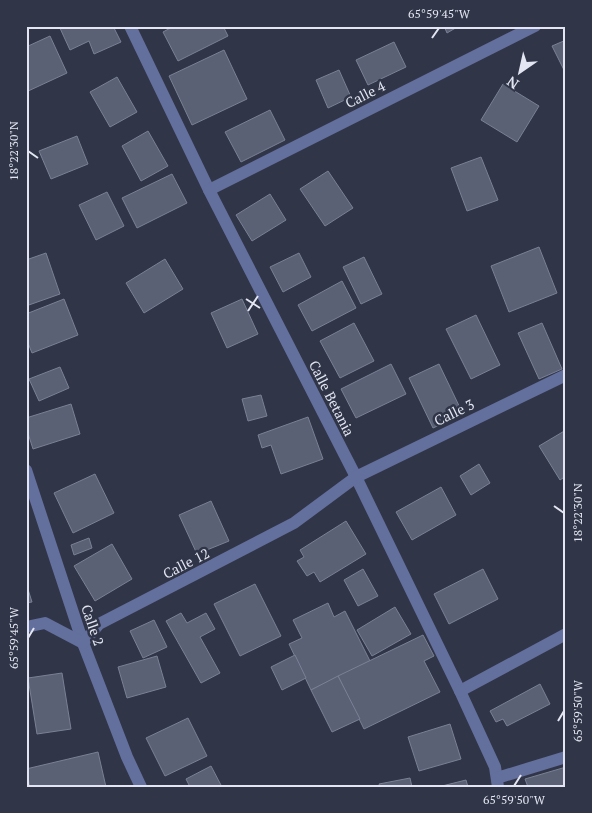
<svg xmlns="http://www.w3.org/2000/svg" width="592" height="813" font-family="'PT Serif',serif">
  <rect width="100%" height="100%" fill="#303547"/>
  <!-- building -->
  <g fill="#5b6175" stroke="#7a8095">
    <path d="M 59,26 L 113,26 L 121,42 L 94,54 L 89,41 L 70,50 Z"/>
    <path d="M 174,26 L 223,26 L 228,36 L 178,61 L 163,32 Z"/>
    <path d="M 444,26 L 459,26 L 447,33 Z"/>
    <path d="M 50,36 L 67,73 L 26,92 L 26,47 Z"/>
    <path d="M 566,40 L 566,74 L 552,46 Z"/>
    <path d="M 394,42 L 406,67 L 368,85 L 356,60 Z"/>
    <path d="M 224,50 L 247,99 L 192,125 L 169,76 Z"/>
    <path d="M 339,70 L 351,97 L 328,108 L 316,80 Z"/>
    <path d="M 117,77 L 137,112 L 110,127 L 90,92 Z"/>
    <path d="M 503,84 L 539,106 L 517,142 L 481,120 Z"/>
    <path d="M 270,110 L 285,140 L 241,162 L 225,132 Z"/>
    <path d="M 148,131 L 168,166 L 141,181 L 122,146 Z"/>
    <path d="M 77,136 L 88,164 L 51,179 L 39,151 Z"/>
    <path d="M 481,157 L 498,200 L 467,211 L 451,168 Z"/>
    <path d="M 328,171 L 353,208 L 325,226 L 300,189 Z"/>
    <path d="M 172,174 L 187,203 L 137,228 L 122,198 Z"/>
    <path d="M 107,192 L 124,226 L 96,240 L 79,205 Z"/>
    <path d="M 270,194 L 286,220 L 252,241 L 236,215 Z"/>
    <path d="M 539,247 L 557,293 L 509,312 L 491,266 Z"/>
    <path d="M 46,253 L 60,294 L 26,306 L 26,260 Z"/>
    <path d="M 299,253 L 311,277 L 283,292 L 270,267 Z"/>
    <path d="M 364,257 L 382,294 L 361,304 L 343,267 Z"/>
    <path d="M 165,259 L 183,289 L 144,313 L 126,283 Z"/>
    <path d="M 342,281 L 356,308 L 312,331 L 298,305 Z"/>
    <path d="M 64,299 L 78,335 L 32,353 L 26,338 L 26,314 Z"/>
    <path d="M 242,299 L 258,334 L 227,348 L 211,313 Z"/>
    <path d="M 476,315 L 500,365 L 471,379 L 446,329 Z"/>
    <path d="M 354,323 L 374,361 L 340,378 L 320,341 Z"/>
    <path d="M 542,323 L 562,369 L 539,379 L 518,333 Z"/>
    <path d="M 391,364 L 406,394 L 356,418 L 341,389 Z"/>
    <path d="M 439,364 L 463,414 L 433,428 L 409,378 Z"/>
    <path d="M 60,367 L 69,388 L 39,401 L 29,379 Z"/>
    <path d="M 261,395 L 267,416 L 248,421 L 242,399 Z"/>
    <path d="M 71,404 L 80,434 L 33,449 L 26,427 L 26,418 Z"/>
    <path d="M 308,417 L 323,459 L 281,474 L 271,445 L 262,448 L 258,435 Z"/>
    <path d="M 566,430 L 566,476 L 560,480 L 539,446 Z"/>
    <path d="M 479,464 L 490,483 L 471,495 L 460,476 Z"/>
    <path d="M 95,474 L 114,513 L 73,533 L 54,493 Z"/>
    <path d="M 441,487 L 456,515 L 412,540 L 396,512 Z"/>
    <path d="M 211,501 L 229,541 L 197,554 L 179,515 Z"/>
    <path d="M 346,521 L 366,554 L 320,582 L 314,572 L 307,576 L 297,561 L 304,557 L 300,550 Z"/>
    <path d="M 89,538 L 92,548 L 74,555 L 71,545 Z"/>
    <path d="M 112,544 L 132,579 L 95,601 L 74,566 Z"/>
    <path d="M 363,569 L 378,596 L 358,606 L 344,580 Z"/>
    <path d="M 483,569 L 498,599 L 449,624 L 434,594 Z"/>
    <path d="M 26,583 L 32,602 L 26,603 Z"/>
    <path d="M 255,584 L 281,636 L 240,656 L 214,604 Z"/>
    <path d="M 328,603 L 334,617 L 345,611 L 370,661 L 311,690 L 289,644 L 302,638 L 293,620 Z"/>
    <path d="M 395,607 L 411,634 L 372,656 L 357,630 Z"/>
    <path d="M 181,613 L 187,623 L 206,613 L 215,629 L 200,637 L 220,673 L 201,683 L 166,621 Z"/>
    <path d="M 154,620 L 167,647 L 143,658 L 130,631 Z"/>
    <path d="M 423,635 L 434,656 L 424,661 L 440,692 L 364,729 L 338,676 Z"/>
    <path d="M 295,655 L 306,678 L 282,690 L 271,667 Z"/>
    <path d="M 157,656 L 166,687 L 127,698 L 118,667 Z"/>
    <path d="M 62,673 L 71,729 L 37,734 L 28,678 Z"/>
    <path d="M 338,676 L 360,719 L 332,732 L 311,690 Z"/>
    <path d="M 540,684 L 550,704 L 507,726 L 503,719 L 496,722 L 490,711 Z"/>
    <path d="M 188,718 L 207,756 L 165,776 L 146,738 Z"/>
    <path d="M 450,724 L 461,759 L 419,771 L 408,737 Z"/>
    <path d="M 98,752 L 106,787 L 30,787 L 26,769 Z"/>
    <path d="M 211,766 L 222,787 L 190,787 L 186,779 Z"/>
    <path d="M 566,767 L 566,787 L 528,787 L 525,779 Z"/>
    <path d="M 410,778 L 412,787 L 380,787 L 379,784 Z"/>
    <path d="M 466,780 L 468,787 L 438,787 Z"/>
  </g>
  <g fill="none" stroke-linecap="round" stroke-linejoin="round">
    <!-- minor -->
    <g stroke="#636f9d" stroke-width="12">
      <path d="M 130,26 L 209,190 L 356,477 L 460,691 L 495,767 L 498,787"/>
      <path d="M 209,190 L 535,26"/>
      <path d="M 26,470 L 83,643 L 127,757 L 141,787"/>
      <path d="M 26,627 L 45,623 L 83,643 L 99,624 L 294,523 L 356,477 L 566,375"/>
      <path d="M 460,691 L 566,634"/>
      <path d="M 497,778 L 566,757"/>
    </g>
  </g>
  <!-- ticks -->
  <path fill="none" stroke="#e3e6f2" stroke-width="2" d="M 432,38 L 439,28M 28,151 L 38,158M 246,299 L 260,308M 248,311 L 258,296M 554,506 L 564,513M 28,638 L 34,628M 558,721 L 564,711M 514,786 L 521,775"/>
  <g text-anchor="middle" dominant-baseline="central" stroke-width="5" stroke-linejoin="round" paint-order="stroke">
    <!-- street labels -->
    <g font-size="14" fill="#e3e6f2" stroke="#303547">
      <text transform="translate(365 94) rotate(-27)">Calle 4</text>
      <text transform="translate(332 398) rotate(63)">Calle Betania</text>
      <text transform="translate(454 412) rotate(-26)">Calle 3</text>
      <text transform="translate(186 563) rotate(-27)">Calle 12</text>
      <text transform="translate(93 625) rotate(71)">Calle 2</text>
    </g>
  </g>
  <!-- border -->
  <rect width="592" height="813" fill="none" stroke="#303547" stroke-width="55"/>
  <!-- north arrow -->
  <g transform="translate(520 72) rotate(214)" stroke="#303547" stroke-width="4" paint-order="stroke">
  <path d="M0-4L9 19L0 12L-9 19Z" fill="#e3e6f2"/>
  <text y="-8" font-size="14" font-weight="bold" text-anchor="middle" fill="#e3e6f2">N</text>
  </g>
  <rect x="28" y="28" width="536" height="758" fill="none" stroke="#e3e6f2" stroke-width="2"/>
  <g font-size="12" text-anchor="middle" fill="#e3e6f2">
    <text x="439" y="18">65°59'45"W</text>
    <text transform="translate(14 151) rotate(-90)" y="4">18°22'30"N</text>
    <text transform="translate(578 513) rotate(-90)" y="4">18°22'30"N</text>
    <text transform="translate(14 638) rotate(-90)" y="4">65°59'45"W</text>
    <text transform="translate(578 711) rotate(-90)" y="4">65°59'50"W</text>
    <text x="514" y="804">65°59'50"W</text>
  </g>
</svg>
